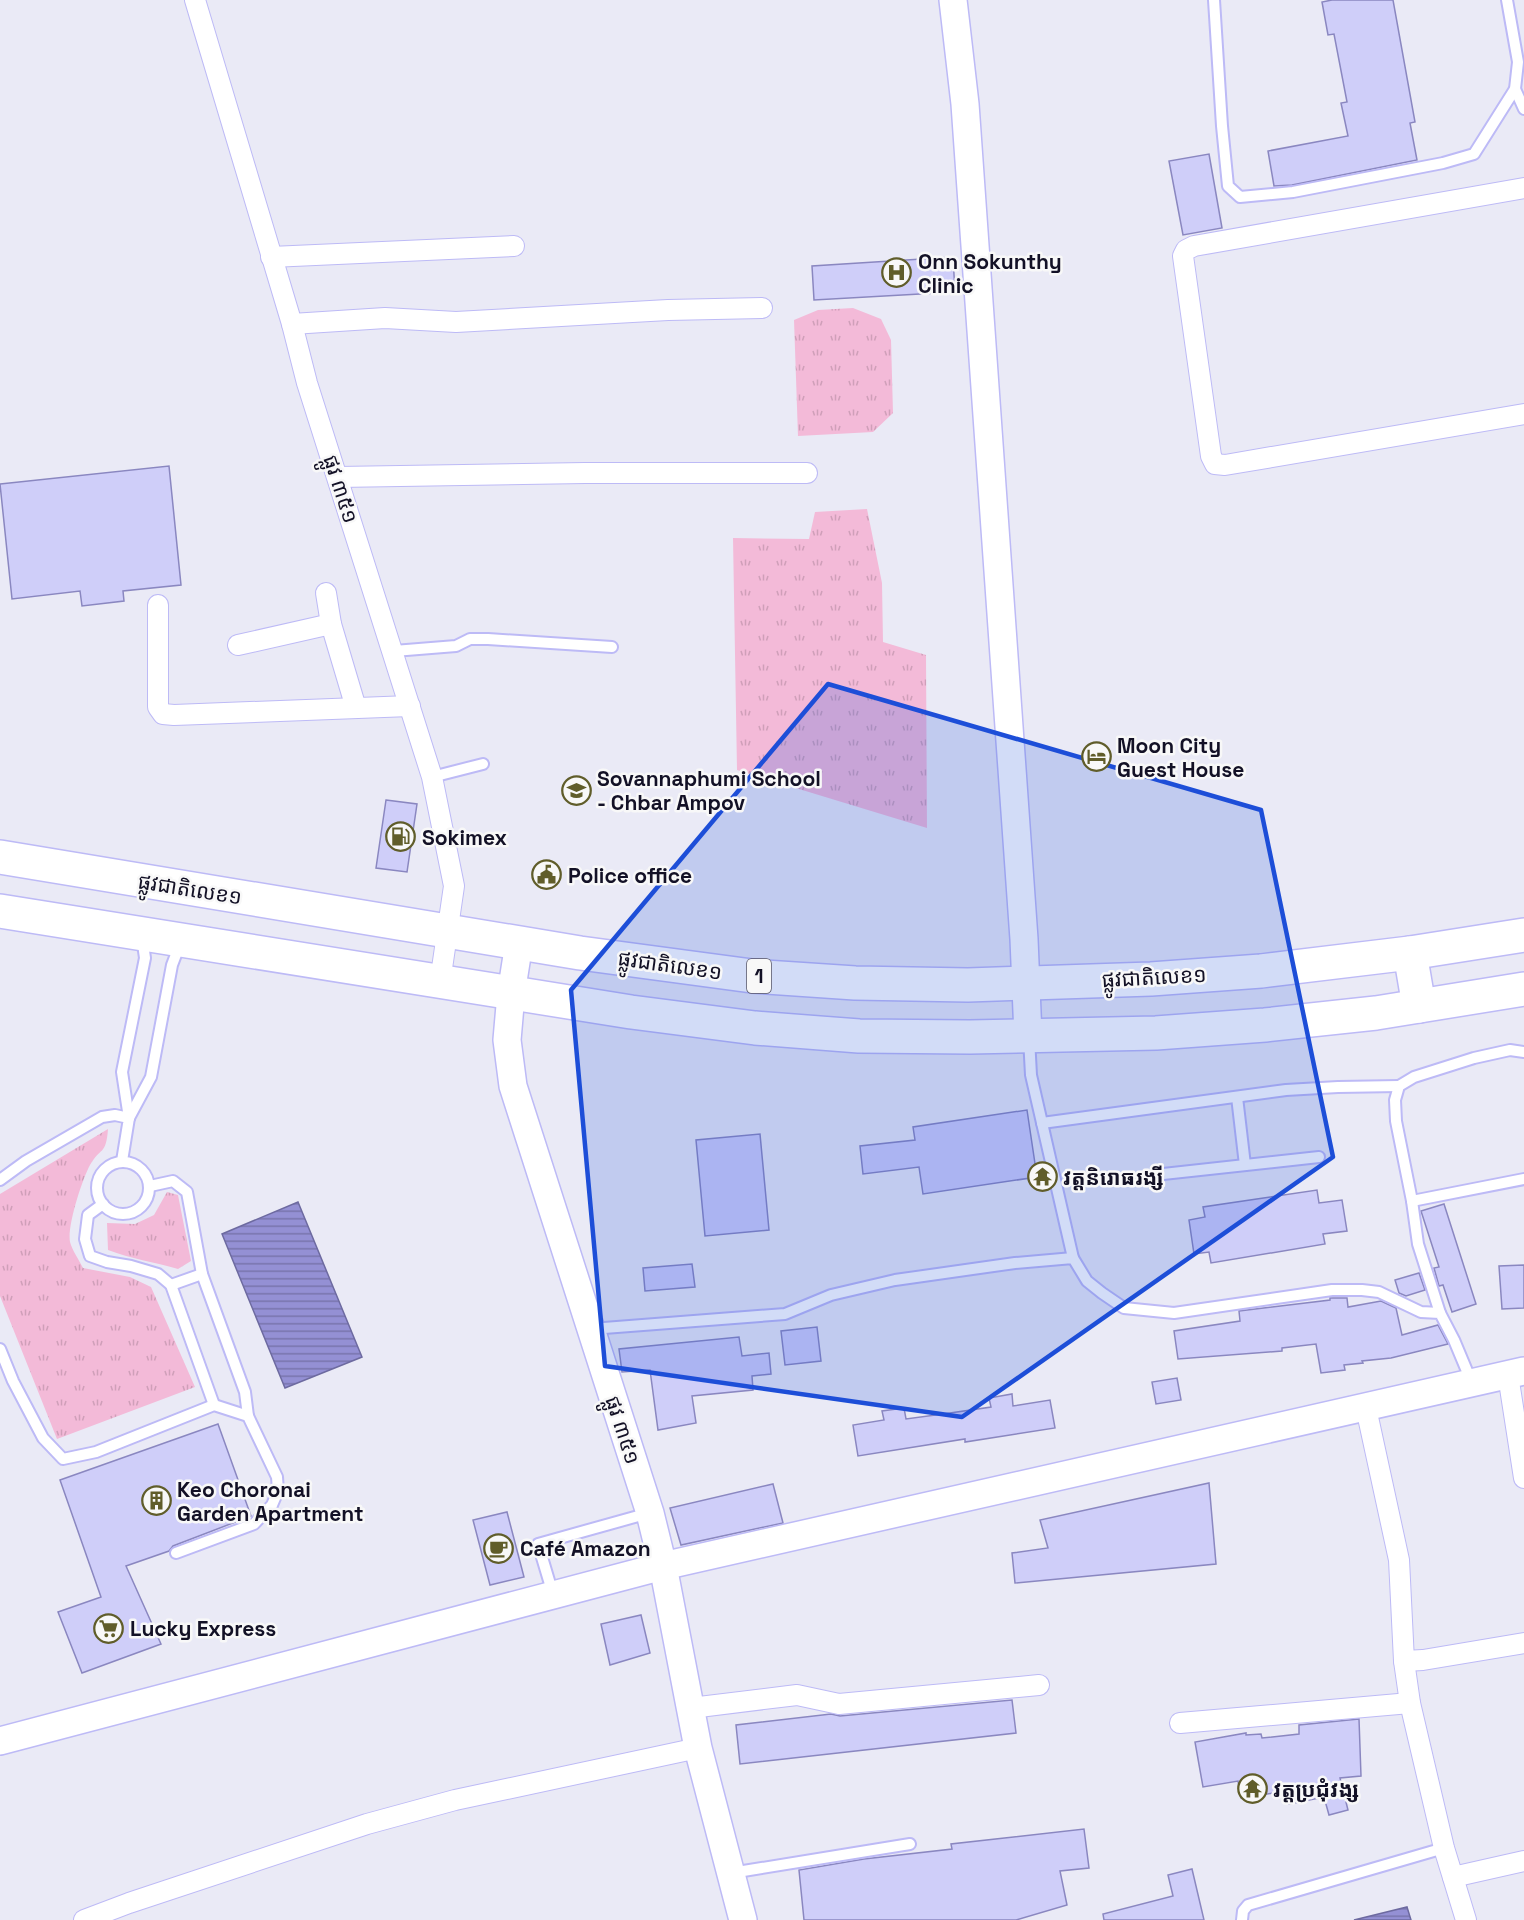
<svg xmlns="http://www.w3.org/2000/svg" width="1524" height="1920" font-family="'Space Grotesk','Noto Sans Khmer',sans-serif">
  <defs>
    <pattern id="grass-tufts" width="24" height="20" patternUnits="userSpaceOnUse" patternTransform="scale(1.5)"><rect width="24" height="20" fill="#f3bad8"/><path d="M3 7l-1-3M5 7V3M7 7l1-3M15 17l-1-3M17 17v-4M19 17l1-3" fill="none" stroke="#cf9fb9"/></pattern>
    <pattern id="water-rules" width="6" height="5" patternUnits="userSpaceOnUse" patternTransform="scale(1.5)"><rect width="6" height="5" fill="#9490d4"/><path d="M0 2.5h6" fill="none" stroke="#7874ac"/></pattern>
  </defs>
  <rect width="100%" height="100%" fill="#eaeaf6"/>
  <!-- grass -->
  <g fill="url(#grass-tufts)">
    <path d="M 853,308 L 881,319 L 891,340 L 893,413 L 873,432 L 798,436 L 794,320 L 818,310 Z"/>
    <path d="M 867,509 L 882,583 L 883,642 L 926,655 L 927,828 L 737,770 L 733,538 L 809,539 L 815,512 Z"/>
    <path d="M 108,1129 C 106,1156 100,1147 90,1165 C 82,1180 67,1226 70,1242 C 72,1250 79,1260 83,1268 L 130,1277 L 151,1287 L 195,1387 L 57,1439 L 0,1296 L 0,1194 Z"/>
    <path d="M 167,1192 L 178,1195 L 191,1261 L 178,1269 C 154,1262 131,1259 108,1250 L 107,1223 L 135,1224 L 154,1215 Z"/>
  </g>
  <!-- water -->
  <g fill="url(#water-rules)" stroke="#6d6aa0" stroke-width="1.5">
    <path d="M 298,1202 L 362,1357 L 285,1388 L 222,1234 Z"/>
    <path d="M 1407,1907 L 1411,1920 L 1354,1920 Z"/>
  </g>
  <!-- building -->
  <g fill="#cfcef9" stroke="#8a87c0" stroke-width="1.5">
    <path d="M 1332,0 L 1393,0 L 1415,122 L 1410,123 L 1417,160 L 1292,185 L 1274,186 L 1268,151 L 1348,136 L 1341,103 L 1347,102 L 1334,34 L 1328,35 L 1322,2 Z"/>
    <path d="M 1209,154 L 1222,228 L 1183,235 L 1169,161 Z"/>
    <path d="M 953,257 L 955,292 L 814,300 L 812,266 Z"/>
    <path d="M 169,466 L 181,585 L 123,591 L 124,601 L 82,606 L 80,591 L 12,599 L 0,484 Z"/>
    <path d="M 386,800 L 417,804 L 407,872 L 376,868 Z"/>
    <path d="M 1027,1110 L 1037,1177 L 923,1194 L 919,1167 L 863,1174 L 860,1146 L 915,1140 L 913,1127 Z"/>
    <path d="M 760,1134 L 769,1230 L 705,1236 L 696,1140 Z"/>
    <path d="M 1317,1190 L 1319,1203 L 1342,1200 L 1347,1231 L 1323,1234 L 1325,1244 L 1211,1263 L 1209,1252 L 1194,1254 L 1189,1220 L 1205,1217 L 1203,1207 Z"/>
    <path d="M 1444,1204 L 1476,1304 L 1452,1312 L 1443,1285 L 1439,1286 L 1434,1268 L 1439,1267 L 1421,1211 Z"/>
    <path d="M 692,1264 L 695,1287 L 645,1291 L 643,1268 Z"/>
    <path d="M 1524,1265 L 1524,1308 L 1502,1309 L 1499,1266 Z"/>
    <path d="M 1419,1273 L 1425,1290 L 1406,1296 L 1399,1293 L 1395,1280 Z"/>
    <path d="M 1330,1298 L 1347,1298 L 1348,1307 L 1381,1301 L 1396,1308 L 1402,1335 L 1438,1325 L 1448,1344 L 1391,1358 L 1362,1361 L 1363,1363 L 1344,1365 L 1345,1370 L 1321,1373 L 1316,1344 L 1282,1348 L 1282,1351 L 1178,1359 L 1174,1331 L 1240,1321 L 1239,1311 L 1330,1300 Z"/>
    <path d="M 817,1327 L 821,1361 L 785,1365 L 781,1331 Z"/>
    <path d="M 739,1337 L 742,1356 L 769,1353 L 771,1374 L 752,1376 L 753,1390 L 692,1396 L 696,1423 L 658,1430 L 650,1370 L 622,1372 L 619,1349 Z"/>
    <path d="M 1177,1378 L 1181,1400 L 1156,1404 L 1152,1382 Z"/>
    <path d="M 1012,1394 L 1013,1406 L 1050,1400 L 1055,1428 L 965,1442 L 965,1439 L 858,1456 L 853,1425 L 884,1420 L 882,1411 L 904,1408 L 906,1419 L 943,1414 L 991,1407 L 989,1398 Z"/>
    <path d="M 218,1424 L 251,1516 L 173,1546 L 169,1551 L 126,1566 L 161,1644 L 82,1673 L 58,1612 L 101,1597 L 60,1480 Z"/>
    <path d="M 1209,1483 L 1216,1564 L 1015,1583 L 1012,1553 L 1048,1548 L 1040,1520 Z"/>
    <path d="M 773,1484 L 783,1523 L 681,1545 L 670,1508 Z"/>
    <path d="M 507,1512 L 524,1577 L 490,1585 L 473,1520 Z"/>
    <path d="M 641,1615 L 650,1653 L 610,1665 L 601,1624 Z"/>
    <path d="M 1012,1700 L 1016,1733 L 740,1764 L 736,1725 L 831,1714 L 840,1716 Z"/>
    <path d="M 1359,1719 L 1361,1776 L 1340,1778 L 1348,1810 L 1329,1815 L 1324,1797 L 1289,1804 L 1286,1791 L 1241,1798 L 1238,1781 L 1203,1787 L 1195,1742 L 1246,1733 L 1246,1735 L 1261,1734 L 1262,1738 L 1299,1734 L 1299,1725 Z"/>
    <path d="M 1084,1829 L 1089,1868 L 1060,1871 L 1067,1905 L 1016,1920 L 804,1920 L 799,1870 L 864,1859 L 952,1849 L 951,1844 Z"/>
    <path d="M 1192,1869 L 1204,1920 L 1104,1920 L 1103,1914 L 1173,1896 L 1168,1875 Z"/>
  </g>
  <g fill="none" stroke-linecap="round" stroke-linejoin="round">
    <defs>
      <g id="lane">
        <path d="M 1214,0 L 1222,126 L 1228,186 L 1240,197 L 1293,192 L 1443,163 L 1474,154 L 1515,89 L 1518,62 L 1507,0"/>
        <path d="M 1515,89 L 1524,109"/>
        <path d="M 394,651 L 456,646 L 470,639 L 488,639 L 612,647"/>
        <path d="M 432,777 L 483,764"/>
        <path d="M 1029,1038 L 1031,1075 L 1073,1258"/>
        <path d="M 1237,1097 L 1245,1165"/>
        <path d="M 129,1118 L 122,1072 L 145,958 L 142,937"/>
        <path d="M 129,1118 L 151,1077 L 172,965 L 180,944"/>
        <path d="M 1042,1123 L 1286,1090 L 1338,1087 L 1399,1086"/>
        <circle cx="123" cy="1188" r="26"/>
        <path d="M 1154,1175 L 1319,1157"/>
        <path d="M 0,1180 L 26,1161 L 102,1117 L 115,1115 L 129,1118 L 122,1161"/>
        <path d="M 150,1186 L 173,1181 L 187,1192 L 202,1274 L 245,1392 L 248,1416"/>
        <path d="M 1412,1201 L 1524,1179"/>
        <path d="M 103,1204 L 88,1215 L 85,1239 L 90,1256 L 107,1262 L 131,1266 L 158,1274 L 171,1285 L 214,1405"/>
        <path d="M 171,1285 L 202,1274"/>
        <path d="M 1440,1313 L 1418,1244 L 1412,1201 L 1396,1121 L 1395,1100 L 1399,1086 L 1414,1077 L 1474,1058 L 1510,1050 L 1524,1052"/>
        <path d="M 591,1329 L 785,1314 L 831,1295 L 895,1280 L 1015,1263 L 1073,1258 L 1087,1281 L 1102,1293 L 1124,1308 L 1174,1313 L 1332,1290 L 1362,1290 L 1379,1292 L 1421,1312 L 1440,1313 L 1454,1340 L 1472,1383"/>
        <path d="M 0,1349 L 13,1381 L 43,1438 L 63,1459 L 96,1452 L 214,1405 L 248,1416 L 277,1477 L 278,1491 L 272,1505 L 254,1524 L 176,1553"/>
        <path d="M 553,1594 L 538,1544 L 649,1513"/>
        <path d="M 731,1873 L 910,1844"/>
        <path d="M 1242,1920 L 1243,1911 L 1248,1905 L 1444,1848"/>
      </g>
      <g id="street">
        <path d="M 195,0 L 292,324 L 307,383 L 432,777 L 454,886 L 440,982"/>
        <path d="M 1524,188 L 1194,246 L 1186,250 L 1183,256 L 1211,456 L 1215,464 L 1225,465 L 1524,414"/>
        <path d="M 271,257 L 514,246"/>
        <path d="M 292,324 L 385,318 L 456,322 L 668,310 L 762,308"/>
        <path d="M 338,477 L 585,473 L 807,473"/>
        <path d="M 326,593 L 331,624 L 356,708"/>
        <path d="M 158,605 L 158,707 L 163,714 L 174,715 L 410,706"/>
        <path d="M 238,645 L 331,624"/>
        <path d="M 1508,1375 L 1524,1478"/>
        <path d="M 1366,1408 L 1399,1560 L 1404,1661 L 1410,1703 L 1444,1848 L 1466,1920"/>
        <path d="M 1404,1661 L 1423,1660 L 1524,1643"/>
        <path d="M 691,1708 L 797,1695 L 839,1704 L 1039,1685"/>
        <path d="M 1180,1723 L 1410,1703"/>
        <path d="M 1453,1877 L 1524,1861"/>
        <path d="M 84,1920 L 129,1903 L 367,1824 L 455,1800 L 698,1748"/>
      </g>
      <g id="secondary">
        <path d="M 953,0 L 965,104 L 1024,939 L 1028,1036"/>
        <path d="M 519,943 L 511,994 L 507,1040 L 513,1086 L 650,1513 L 663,1566 L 698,1748 L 743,1920"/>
        <path d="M 0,1741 L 663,1566 L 1524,1371"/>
      </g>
      <g id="highway">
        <path d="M 0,857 L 580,953 L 752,976 L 855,983 L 968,985 L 1151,979 L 1261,971 L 1410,953 L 1524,935"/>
        <path d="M 0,911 L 631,1012 L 755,1028 L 859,1036 L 970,1037 L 1156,1033 L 1265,1025 L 1376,1013 L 1524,989"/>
        <path d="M 1410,953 L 1419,1006"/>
      </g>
    </defs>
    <!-- lane casing -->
    <use href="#lane" stroke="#bdbaf6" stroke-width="14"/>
    <!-- street casing -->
    <use href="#street" stroke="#bdbaf6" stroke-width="22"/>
    <!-- secondary casing -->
    <use href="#secondary" stroke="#bdbaf6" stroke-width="30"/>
    <!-- highway casing -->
    <use href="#highway" stroke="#bdbaf6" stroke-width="36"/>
    <!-- lane -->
    <use href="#lane" stroke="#fff" stroke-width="10"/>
    <!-- street -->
    <use href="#street" stroke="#fff" stroke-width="20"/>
    <!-- secondary -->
    <use href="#secondary" stroke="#fff" stroke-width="27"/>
    <!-- highway -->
    <use href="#highway" stroke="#fff" stroke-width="33"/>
  </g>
  <!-- marked area -->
  <path fill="#1d4ed8" fill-opacity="0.2" stroke="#1d4ed8" stroke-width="4.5" stroke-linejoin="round" d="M 828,684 L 1261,810 L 1333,1157 L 962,1417 L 605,1366 L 571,990 Z"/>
  <!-- icons -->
  <defs>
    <symbol id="hospital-ring" viewBox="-11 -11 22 22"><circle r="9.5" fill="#f8f8f8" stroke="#605d2a" stroke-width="1.5"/><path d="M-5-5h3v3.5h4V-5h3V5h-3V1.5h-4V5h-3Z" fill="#605d2a"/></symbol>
    <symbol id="hotel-ring" viewBox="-11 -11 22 22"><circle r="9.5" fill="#f8f8f8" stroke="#605d2a" stroke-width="1.5"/><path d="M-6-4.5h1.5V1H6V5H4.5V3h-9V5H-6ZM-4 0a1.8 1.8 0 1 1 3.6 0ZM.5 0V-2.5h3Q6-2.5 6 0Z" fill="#605d2a"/></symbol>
    <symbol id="school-ring" viewBox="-11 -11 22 22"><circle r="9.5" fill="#f8f8f8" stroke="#605d2a" stroke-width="1.5"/><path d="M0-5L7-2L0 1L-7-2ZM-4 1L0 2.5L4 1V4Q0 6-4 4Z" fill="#605d2a"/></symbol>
    <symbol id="fuel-ring" viewBox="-11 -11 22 22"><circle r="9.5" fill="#f8f8f8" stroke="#605d2a" stroke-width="1.5"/><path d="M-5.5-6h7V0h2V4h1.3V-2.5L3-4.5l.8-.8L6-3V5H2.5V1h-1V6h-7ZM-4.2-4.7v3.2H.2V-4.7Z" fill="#605d2a"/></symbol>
    <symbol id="civic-ring" viewBox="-11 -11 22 22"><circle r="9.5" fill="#f8f8f8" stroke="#605d2a" stroke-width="1.5"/><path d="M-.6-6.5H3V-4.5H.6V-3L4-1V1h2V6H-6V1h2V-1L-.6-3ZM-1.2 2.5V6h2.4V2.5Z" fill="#605d2a"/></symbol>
    <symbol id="temple-ring" viewBox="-11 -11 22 22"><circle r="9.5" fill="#f8f8f8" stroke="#605d2a" stroke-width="1.5"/><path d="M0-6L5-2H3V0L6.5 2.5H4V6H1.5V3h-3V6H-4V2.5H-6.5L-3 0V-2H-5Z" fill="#605d2a"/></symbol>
    <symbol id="building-ring" viewBox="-11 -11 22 22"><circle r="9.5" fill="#f8f8f8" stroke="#605d2a" stroke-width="1.5"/><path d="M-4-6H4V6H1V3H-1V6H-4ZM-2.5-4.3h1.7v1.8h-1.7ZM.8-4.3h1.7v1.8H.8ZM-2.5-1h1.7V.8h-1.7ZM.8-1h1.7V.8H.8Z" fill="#605d2a"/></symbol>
    <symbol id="cafe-ring" viewBox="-11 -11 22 22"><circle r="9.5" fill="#f8f8f8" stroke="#605d2a" stroke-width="1.5"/><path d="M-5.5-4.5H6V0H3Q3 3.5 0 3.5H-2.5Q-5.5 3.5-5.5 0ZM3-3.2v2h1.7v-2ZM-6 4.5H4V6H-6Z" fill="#605d2a"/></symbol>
    <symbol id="supermarket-ring" viewBox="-11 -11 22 22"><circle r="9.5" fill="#f8f8f8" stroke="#605d2a" stroke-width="1.5"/><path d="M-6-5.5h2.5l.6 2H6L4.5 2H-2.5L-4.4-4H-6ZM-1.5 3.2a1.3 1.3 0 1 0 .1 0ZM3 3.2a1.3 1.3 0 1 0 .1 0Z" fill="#605d2a"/></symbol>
  </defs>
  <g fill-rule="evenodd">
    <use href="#hospital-ring" x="880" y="256" width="33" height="33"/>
    <use href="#hotel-ring" x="1080" y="740" width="33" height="33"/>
    <use href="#school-ring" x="560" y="774" width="33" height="33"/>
    <use href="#fuel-ring" x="384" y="820" width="33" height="33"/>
    <use href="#civic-ring" x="530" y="858" width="33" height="33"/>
    <use href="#temple-ring" x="1026" y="1160" width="33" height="33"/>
    <use href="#building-ring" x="140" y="1484" width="33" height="33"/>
    <use href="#cafe-ring" x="482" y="1532" width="33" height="33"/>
    <use href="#supermarket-ring" x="92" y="1612" width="33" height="33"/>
    <use href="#temple-ring" x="1236" y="1772" width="33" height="33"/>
  </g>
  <g text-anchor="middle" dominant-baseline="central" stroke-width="5" stroke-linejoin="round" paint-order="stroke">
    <!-- shield labels -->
    <rect fill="#f8f8f8" stroke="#585665" stroke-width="1.5" x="747" y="959" width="24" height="34" rx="4.5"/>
    <g font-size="20" font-weight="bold" fill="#131126">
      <text x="759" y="976">1</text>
    </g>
    <!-- poi labels -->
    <g font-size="21" font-weight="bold" fill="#131126" stroke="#f8f8f8" text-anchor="start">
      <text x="918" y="261">Onn Sokunthy<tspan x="918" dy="24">Clinic</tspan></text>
      <text x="1117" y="745">Moon City<tspan x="1117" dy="24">Guest House</tspan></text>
      <text x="597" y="778">Sovannaphumi School<tspan x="597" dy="24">- Chbar Ampov</tspan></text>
      <text x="422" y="837">Sokimex</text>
      <text x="568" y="875">Police office</text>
      <text x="1063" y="1177">វត្តនិរោធរង្សី</text>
      <text x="177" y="1489">Keo Choronai<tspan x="177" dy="24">Garden Apartment</tspan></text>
      <text x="520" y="1548">Café Amazon</text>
      <text x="130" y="1628">Lucky Express</text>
      <text x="1273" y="1789">វត្តប្រជុំវង្ស</text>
    </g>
    <!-- street labels -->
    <g font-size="21" fill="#131126" stroke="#f8f8f8">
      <text transform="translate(341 489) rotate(72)">ផ្លូវ ៣៥១</text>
      <text transform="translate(190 889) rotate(9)">ផ្លូវជាតិលេខ១</text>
      <text transform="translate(670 965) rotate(8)">ផ្លូវជាតិលេខ១</text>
      <text transform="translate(1154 977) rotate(-3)">ផ្លូវជាតិលេខ១</text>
      <text transform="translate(623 1430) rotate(72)">ផ្លូវ ៣៥១</text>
    </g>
  </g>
</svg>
